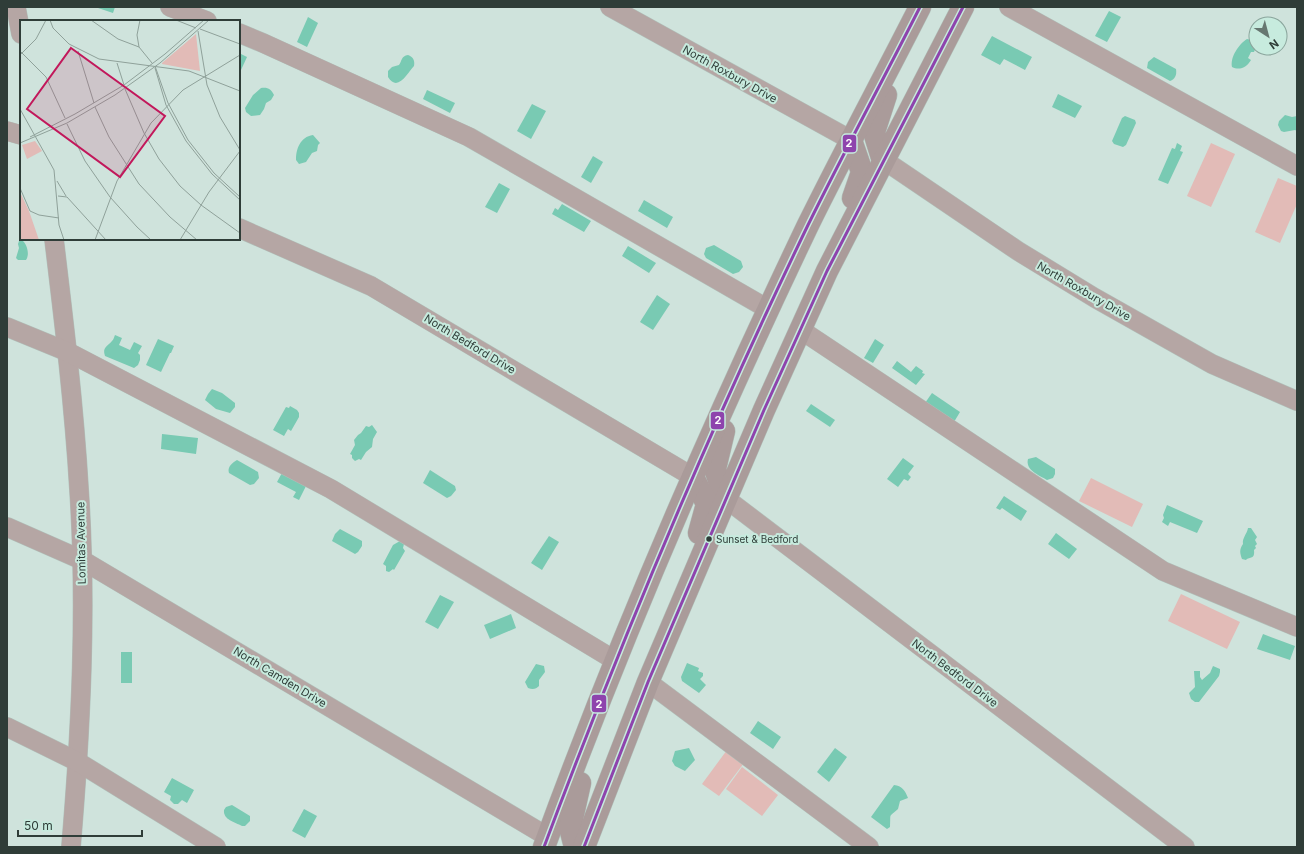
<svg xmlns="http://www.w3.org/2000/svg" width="1304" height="854" font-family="Inter,sans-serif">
  <rect width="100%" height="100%" fill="#cfe3dc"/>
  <!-- green -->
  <g fill="#e2bbb7">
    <path d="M 1211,143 L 1235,154 L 1211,207 L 1187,196 Z"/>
    <path d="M 1278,178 L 1297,186 L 1297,204 L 1280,243 L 1255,232 Z"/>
    <path d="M 1091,478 L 1143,504 L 1132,527 L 1079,501 Z"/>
    <path d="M 1181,594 L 1240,622 L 1227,649 L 1168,621 Z"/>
    <path d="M 727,750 L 744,763 L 719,796 L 702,784 Z"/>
    <path d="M 742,767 L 778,795 L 762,816 L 726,789 Z"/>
  </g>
  <!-- water -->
  <g fill="#79cab3">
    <path d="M 95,7 L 115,7 L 113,13 Z"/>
    <path d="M 1109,11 L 1121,17 L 1107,42 L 1095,36 Z"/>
    <path d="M 308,17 L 318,23 L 307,47 L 297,42 Z"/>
    <path d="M 992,36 L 1032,57 L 1025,70 L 1004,59 L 1000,65 L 981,55 Z"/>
    <path d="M 1247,39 L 1251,40 L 1255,43 L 1256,47 L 1254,52 L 1251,52 L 1248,58 L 1251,60 C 1247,67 1240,71 1232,67 C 1230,57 1239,44 1247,39 Z"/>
    <path d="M 239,53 L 247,57 L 241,70 L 239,69 Z"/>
    <path d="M 408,55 C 413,57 415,60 414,66 C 408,72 398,93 388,77 L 388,71 L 392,67 L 399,65 C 402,61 401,56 408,55 Z"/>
    <path d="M 1154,57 L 1176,69 C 1177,75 1175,79 1170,81 L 1147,68 L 1148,62 Z"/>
    <path d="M 261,88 C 268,87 271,89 274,95 L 271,100 L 266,103 L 264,109 L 260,115 L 251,116 L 246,112 L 245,108 L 253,95 Z"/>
    <path d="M 427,90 L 455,103 L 450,113 L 423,99 Z"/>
    <path d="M 1058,94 L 1082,106 L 1075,118 L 1052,107 Z"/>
    <path d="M 532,104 L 546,111 L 531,139 L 517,131 Z"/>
    <path d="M 1285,115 L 1292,117 L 1297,116 L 1297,131 L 1295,130 L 1284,132 L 1281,131 L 1278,125 L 1279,121 Z"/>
    <path d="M 1125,116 L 1135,120 L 1136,123 L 1126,145 L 1123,147 L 1114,144 L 1112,141 L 1122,118 Z"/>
    <path d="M 313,135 L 320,143 L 318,145 L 317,151 L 312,153 L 306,162 L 299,164 L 296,160 C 296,149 300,137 313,135 Z"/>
    <path d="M 1177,143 L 1182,146 L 1180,151 L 1183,152 L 1168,184 L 1158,180 L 1172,148 L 1175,149 Z"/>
    <path d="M 593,156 L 603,162 L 591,183 L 581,177 Z"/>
    <path d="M 499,183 L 510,189 L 497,213 L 485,207 Z"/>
    <path d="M 644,200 L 673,217 L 667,228 L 638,211 Z"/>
    <path d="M 562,204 L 591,221 L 584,232 L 552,214 L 555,208 L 558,210 Z"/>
    <path d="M 22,240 C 27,244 30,254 26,260 L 18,260 L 16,258 L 19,248 L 18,244 L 19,241 Z"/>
    <path d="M 714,245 L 741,261 L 743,267 L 739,272 L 733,274 L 706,258 L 704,254 L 706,248 Z"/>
    <path d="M 628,246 L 656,263 L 649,273 L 622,256 Z"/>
    <path d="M 657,295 L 670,304 L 653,330 L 640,322 Z"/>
    <path d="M 115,335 L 122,338 L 119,345 L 130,350 L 134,342 L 142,346 L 138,353 L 140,355 L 140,360 L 138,365 L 134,368 L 105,356 C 102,347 107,347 112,341 C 114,339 114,337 115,335 Z"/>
    <path d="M 158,339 L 174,346 L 171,353 L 170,353 L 161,372 L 146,365 Z"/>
    <path d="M 875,339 L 884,345 L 873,363 L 864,358 Z"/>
    <path d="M 897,361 L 911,372 L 916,366 L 923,371 L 922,373 L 925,374 L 916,385 L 892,368 Z"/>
    <path d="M 212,389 L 222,393 L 235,403 L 235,407 L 230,413 L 216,409 L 205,400 L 208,394 Z"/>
    <path d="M 932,393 L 960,412 L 954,422 L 925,403 Z"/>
    <path d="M 811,404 L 835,420 L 830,427 L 806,411 Z"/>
    <path d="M 290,406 L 297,410 L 299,413 L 299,417 L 291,431 L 288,429 L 284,436 L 273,430 L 286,407 L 289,408 Z"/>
    <path d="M 372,425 L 377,432 L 373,439 L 372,447 L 366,452 L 361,460 L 359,459 L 355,461 L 352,458 L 352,455 L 350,454 L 355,445 L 354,440 L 358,435 L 361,433 L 366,426 L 369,427 Z"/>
    <path d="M 162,434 L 198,438 L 196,454 L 161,449 Z"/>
    <path d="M 1036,457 L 1055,469 L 1055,474 L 1053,478 L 1047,480 C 1039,475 1025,470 1028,459 Z"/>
    <path d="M 903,458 L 914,466 L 908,474 L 911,477 L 908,481 L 904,479 L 898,487 L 887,479 Z"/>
    <path d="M 237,460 L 258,472 L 259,478 L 254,484 L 250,485 L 229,473 C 227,467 232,463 237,460 Z"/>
    <path d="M 430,470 L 455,486 L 456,490 L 451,496 L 447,498 L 423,483 Z"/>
    <path d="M 283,471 L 307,484 L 299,500 L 293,497 L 296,492 L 277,482 Z"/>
    <path d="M 1004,496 L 1027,511 L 1021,521 L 1002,508 L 1000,510 L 996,508 Z"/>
    <path d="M 1167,505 L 1203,521 L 1197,533 L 1170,522 L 1168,526 L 1162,522 L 1164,518 L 1163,515 Z"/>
    <path d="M 1248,528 L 1251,528 L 1257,537 L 1255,540 L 1257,544 L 1255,546 L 1256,548 L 1254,550 C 1255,560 1250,556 1246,560 L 1242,559 C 1240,553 1239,550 1243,544 C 1242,538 1247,534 1248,528 Z"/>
    <path d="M 340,529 L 362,541 L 362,546 L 358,552 L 355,554 L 332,541 L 335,534 Z"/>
    <path d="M 1056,533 L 1077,549 L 1069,559 L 1048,544 Z"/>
    <path d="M 549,536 L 559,542 L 542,570 L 531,563 Z"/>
    <path d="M 400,541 L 404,544 L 403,548 L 405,551 L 394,570 L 393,569 L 389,572 L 386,571 L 386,566 L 383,564 L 393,545 Z"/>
    <path d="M 440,595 L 454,602 L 438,629 L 425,622 Z"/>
    <path d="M 511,614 L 516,628 L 490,639 L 484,625 Z"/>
    <path d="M 1263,634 L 1295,646 L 1290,660 L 1257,649 Z"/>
    <rect x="121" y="652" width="11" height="31"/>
    <path d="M 687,663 L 699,668 L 698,671 L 703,673 L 703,676 L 700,679 L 706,685 L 699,693 L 682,681 L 681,677 Z"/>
    <path d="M 536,664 L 544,666 L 545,672 L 539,680 L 539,686 C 536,689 533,690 528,688 L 525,682 Z"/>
    <path d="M 1213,666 L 1220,669 L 1220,672 L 1219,676 L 1199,702 L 1195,702 L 1191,699 L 1189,693 L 1195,687 L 1194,671 L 1200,671 L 1200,677 L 1202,680 L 1210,673 Z"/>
    <path d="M 758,721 L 781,737 L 773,749 L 750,733 Z"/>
    <path d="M 689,748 L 695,760 L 685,771 L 675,766 L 672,761 L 675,751 Z"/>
    <path d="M 835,748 L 847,757 L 829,782 L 817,772 Z"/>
    <path d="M 172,778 L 194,790 L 187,803 L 182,800 L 178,804 L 174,804 L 170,800 L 171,796 L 164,792 Z"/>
    <path d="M 894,785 C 902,786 905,790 908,798 L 900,801 L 898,809 C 888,818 891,812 890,827 L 887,829 L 871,817 Z"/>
    <path d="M 232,805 L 250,816 L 250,821 L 245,826 L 242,826 C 235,822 223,820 224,810 L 226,807 Z"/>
    <path d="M 304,809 L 317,816 L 305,838 L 292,831 Z"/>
  </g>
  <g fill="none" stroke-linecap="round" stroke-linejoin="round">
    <defs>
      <g id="minor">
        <path d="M 16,7 L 21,34"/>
        <path d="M 170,7 L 207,21"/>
        <path d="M 610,7 L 851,140"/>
        <path d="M 1009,7 L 1297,166"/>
        <path d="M 239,33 L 263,43 L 469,137 L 768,309"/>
        <path d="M 7,131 L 21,135"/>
        <path d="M 883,161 L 894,167 L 1018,251 L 1095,298 L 1212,364 L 1297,401"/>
        <path d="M 239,228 L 371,286 L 693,477"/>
        <path d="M 54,239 C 64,322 74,405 79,489 C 87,608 81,728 71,847"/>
        <path d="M 7,327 L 68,352 L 331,489 L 616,661"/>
        <path d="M 801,330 L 1163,571 L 1297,627"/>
        <path d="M 725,498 L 1185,847"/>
        <path d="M 7,527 L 82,560 L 548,837"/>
        <path d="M 648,682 L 869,847"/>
        <path d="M 7,727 L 78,762 L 216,847"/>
      </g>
      <g id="major">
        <path d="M 851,140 L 862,172 L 853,198"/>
        <path d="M 883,161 L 874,132 L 886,95"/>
        <path d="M 724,431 L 715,469 L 725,498"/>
        <path d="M 693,477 L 707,504 L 699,533"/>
        <path d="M 544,847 C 621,636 711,428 808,225 C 844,152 883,80 920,7"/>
        <path d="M 575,847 L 570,828 L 580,783"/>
        <path d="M 584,847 L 648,682 L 764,410 L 827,271 L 963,7"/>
      </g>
    </defs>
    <!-- minor casing -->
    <use href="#minor" stroke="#b1c0ba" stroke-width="20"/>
    <!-- major casing -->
    <use href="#major" stroke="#b1c0ba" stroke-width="23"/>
    <!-- minor -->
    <use href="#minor" stroke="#b5a6a4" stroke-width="19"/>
    <!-- major -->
    <use href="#major" stroke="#aa9b9a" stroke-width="22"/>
    <defs>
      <g id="bus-1">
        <path d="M 544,847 C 623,636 710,428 808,225 C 844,152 883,80 920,7"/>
        <path d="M 584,847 L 648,682 L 764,410 L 827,271 L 963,7"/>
      </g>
    </defs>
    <!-- bus-1 casing -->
    <use href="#bus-1" stroke="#c7ebde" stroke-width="6"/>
    <!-- bus-1 -->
    <use href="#bus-1" stroke="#8e44ad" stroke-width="3"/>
  </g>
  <!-- markers -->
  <circle fill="#2f3d38" stroke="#c7ebde" stroke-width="1.5" cx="709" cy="539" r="3.5"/>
  <g text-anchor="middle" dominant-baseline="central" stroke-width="4" stroke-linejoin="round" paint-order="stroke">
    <!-- bus labels -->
    <g font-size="10" fill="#2f3d38" stroke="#c7ebde" text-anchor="start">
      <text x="716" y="539">Sunset &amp; Bedford</text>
    </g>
    <!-- street labels -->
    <g font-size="11" fill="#2f3d38" stroke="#c7ebde">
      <text transform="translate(730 74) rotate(29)">North Roxbury Drive</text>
      <text transform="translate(1084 291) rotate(30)">North Roxbury Drive</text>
      <text transform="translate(470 344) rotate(31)">North Bedford Drive</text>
      <text transform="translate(81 543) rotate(-91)">Lomitas Avenue</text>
      <text transform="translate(955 673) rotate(37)">North Bedford Drive</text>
      <text transform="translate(280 677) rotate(31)">North Camden Drive</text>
    </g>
  </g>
  <!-- overview -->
  <g transform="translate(20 20)">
    <rect width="220" height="220" fill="#cfe3dc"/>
    <path d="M 176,14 L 180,51 L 142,44 L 142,43 ZM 15,121 L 22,131 L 7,139 L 2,125 ZM 0,172 L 9,191 L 19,220 L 0,220 Z" fill="#e2bbb7"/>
    <path fill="none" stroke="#8fa19a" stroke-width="1" d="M 30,0 L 33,8 L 49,24 L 79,39 L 169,51 L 220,71M 71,0 L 98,19 L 119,27 L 132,43M 156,0 L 176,8M 180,9 L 220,24M 178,11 L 187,65 L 200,97 L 220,130M 119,27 L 117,15 L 120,0M 0,31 L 26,57 L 45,98M 58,31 L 74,83M 0,35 L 16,19 L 26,0M 97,43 L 104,65M 135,46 L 148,83 L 168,120 L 194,153 L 220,177M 135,48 L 146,85 L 166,121 L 192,154 L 220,180M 105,69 L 124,113 L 139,139 L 160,166 L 181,185 L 220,213M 75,87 L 89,117 L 119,164 L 150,197 L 177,220M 0,89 L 34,150 L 39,205 L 44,220M 47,104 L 65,141 L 90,177 L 117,207 L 131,220M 10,117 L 55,94 L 104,65 L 145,34 L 184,0M 0,123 L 47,103 L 95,75 L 140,43 L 189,0M 37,161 L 46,176M 0,168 L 10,191 L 19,195 L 39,198M 38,176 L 47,177 L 86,220M 75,220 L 97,161 L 131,103 L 163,70 L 220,35M 160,220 L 189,172 L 220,131"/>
    <path fill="#c2185b" fill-opacity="0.15" stroke="#c2185b" stroke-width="2" d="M 51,28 L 145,96 L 100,157 L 7,89 Z"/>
    <rect width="220" height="220" fill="none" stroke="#2f3d38" stroke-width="2"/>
  </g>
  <g stroke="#c7ebde" stroke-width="1.5">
    <rect x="842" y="134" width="15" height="19" rx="4" fill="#8e44ad"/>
    <rect x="710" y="411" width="15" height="19" rx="4" fill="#8e44ad"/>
    <rect x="591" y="694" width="16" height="19" rx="4" fill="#8e44ad"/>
  </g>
  <g font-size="11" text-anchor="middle" font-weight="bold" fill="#fff">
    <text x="849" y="147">2</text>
    <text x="718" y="424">2</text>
    <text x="599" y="708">2</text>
  </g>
  <!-- border -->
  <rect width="1304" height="854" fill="none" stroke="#2f3d38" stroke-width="16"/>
  <!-- north arrow -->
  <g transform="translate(1268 36) rotate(144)"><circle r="19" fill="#c7ebde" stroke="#8aa59c"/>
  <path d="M0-3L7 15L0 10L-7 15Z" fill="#677771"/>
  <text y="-6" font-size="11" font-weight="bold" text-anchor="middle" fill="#2f3d38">N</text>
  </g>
  <!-- scale -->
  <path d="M18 830v6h124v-6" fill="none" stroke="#2f3d38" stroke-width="2"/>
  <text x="24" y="830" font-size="12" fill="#2f3d38" stroke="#c7ebde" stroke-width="3" paint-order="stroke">50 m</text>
</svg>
